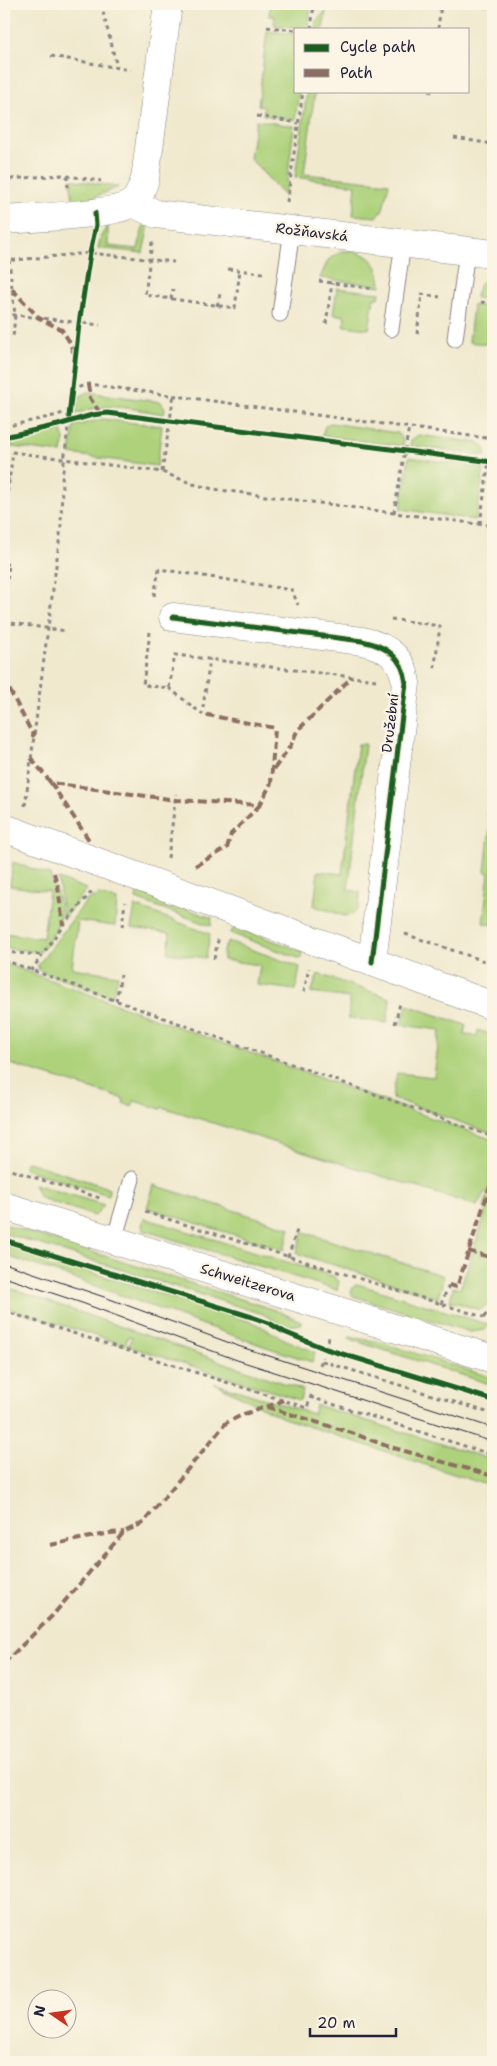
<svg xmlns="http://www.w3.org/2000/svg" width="497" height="2066" font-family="'Shantell Sans',sans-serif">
  <rect width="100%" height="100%" fill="#fcf5e5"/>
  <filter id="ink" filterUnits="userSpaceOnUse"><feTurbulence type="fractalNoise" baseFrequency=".02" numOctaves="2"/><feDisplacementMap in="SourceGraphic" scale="10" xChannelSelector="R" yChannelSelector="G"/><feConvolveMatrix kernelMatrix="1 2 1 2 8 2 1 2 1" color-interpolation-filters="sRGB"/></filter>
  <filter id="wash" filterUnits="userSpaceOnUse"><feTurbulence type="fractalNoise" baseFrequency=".0096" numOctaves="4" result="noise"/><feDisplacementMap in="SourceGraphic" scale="20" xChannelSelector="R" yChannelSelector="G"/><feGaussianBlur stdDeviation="1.12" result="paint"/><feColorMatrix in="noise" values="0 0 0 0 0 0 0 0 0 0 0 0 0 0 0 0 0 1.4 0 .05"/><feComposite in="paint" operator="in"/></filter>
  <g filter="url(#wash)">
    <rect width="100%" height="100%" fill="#f0e9ce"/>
    <!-- green -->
    <g fill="#aed27b" stroke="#687a5b">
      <path d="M 270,4 L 311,4 L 308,29 L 274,25 L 275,16 L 269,16 Z"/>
      <path d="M 326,11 L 323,29 L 315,29 L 316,21 Z"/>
      <path d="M 267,31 L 296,34 L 296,91 L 299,91 L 295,120 L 263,115 L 264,107 L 258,106 Z"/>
      <path d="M 307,91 L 315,91 L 304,174 L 389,183 L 383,209 L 377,217 L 353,215 L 356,185 L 295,177 Z"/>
      <path d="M 256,120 L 294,126 L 285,197 L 250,158 Z"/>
      <path d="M 70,179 L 118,187 L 90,199 L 73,201 Z"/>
      <path d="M 144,223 L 149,224 L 143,253 L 98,248 L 101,236 L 108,225 L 108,246 L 138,249 Z"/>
      <path d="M 342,251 C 367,250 380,262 381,286 L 320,278 L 328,260 Z"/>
      <path d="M 486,278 L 489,296 L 493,297 L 493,300 L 475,298 L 480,284 Z"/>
      <path d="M 337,288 L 380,293 L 379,298 L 374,298 L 369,329 L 344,326 L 345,316 L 333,314 Z"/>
      <path d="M 473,305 L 493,307 L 493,345 L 469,342 Z"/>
      <path d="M 87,392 L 161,402 L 165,408 L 164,414 C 131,409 108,401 76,414 L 78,398 Z"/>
      <path d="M 102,419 L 162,426 L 157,466 L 70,454 L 74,426 Z"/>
      <path d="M 330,423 L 398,433 L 403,440 L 403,446 L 322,436 L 325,426 Z"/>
      <path d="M 62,429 L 64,440 L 62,453 L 4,446 L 4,442 Z"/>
      <path d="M 418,435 L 480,443 L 486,450 L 485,456 L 410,446 L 411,440 Z"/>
      <path d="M 409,457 L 484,468 L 476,520 L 401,509 Z"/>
      <path d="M 358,744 L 365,744 L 348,890 L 360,892 C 360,904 359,914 345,916 L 314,906 L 318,871 L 342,874 Z"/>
      <path d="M 492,779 L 493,779 L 493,925 L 483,923 L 489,873 L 485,872 L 491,817 L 487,816 Z"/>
      <path d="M 13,862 L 50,875 C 65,911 65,922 40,952 L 4,948 L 4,933 L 43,938 L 49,891 L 10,886 Z"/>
      <path d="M 58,879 L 87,889 L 64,919 Z"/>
      <path d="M 137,891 L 212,918 L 211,926 L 136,899 Z"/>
      <path d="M 99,895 L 117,900 L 115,926 L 78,921 L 72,968 L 118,975 L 114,992 L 110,997 L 43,972 L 38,969 L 38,965 L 87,900 Z"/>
      <path d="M 135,906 L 210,934 L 206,958 L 168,953 L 170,933 L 131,928 Z"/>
      <path d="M 235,927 L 302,951 L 301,959 L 230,933 Z"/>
      <path d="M 228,941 L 300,967 L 296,990 L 257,985 L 260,965 L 223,960 L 223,951 Z"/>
      <path d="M 4,963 L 217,1041 L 493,1140 L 493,1300 L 480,1310 L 450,1301 L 453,1287 L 460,1289 L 487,1209 L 484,1208 L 488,1192 L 484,1193 L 477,1206 L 162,1107 L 161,1109 L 134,1101 L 132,1107 L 123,1103 L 124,1099 L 4,1062 Z"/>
      <path d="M 318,974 L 390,998 L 387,1023 L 348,1018 L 350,998 L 311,993 Z"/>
      <path d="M 407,1005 L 466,1025 L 464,1035 L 477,1036 L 478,1030 L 493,1035 L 493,1134 L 392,1098 L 397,1073 L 434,1077 L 440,1030 L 401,1025 Z"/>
      <path d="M 28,1162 L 100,1185 L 109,1189 L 108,1195 L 24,1169 L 25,1163 Z"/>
      <path d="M 34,1184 L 104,1205 L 95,1216 L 40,1198 Z"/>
      <path d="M 154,1185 L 290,1228 L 284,1250 L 147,1208 Z"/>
      <path d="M 144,1218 L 333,1276 L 339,1281 L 337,1290 L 143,1230 L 142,1224 Z"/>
      <path d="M 4,1224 L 275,1310 L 301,1321 L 301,1324 L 284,1327 L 263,1314 L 4,1233 Z"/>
      <path d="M 303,1232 L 444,1276 L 438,1298 L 296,1253 Z"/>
      <path d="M 4,1245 L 255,1323 L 284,1339 L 315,1352 L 312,1362 C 208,1329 107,1288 4,1255 Z"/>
      <path d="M 356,1284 L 361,1285 L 490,1325 L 485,1330 L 470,1332 L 353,1296 L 351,1293 L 353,1287 Z"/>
      <path d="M 4,1286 L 303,1390 L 300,1400 L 128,1346 L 132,1337 L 128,1336 L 125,1345 L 4,1307 Z"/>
      <path d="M 350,1337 L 380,1342 L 493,1378 L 493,1385 L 349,1339 Z"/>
      <path d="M 214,1383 L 313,1414 L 316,1405 L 493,1460 L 493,1487 L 283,1418 Z"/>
    </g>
  </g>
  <g filter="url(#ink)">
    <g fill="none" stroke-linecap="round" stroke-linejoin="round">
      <defs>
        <g id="service">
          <path d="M 280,314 L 292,230"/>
          <path d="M 391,329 L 403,243"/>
          <path d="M 455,339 L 467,251"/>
          <path d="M 114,1240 L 132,1179"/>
        </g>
        <g id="minor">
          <path d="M 133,203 L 156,214 L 493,254"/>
          <path d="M 4,220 C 27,218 117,215 132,203 C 139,198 142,188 145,179 L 168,4"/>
          <path d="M 173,617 L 362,641 C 386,646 403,657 406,683 L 372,962"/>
          <path d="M 4,828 L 493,1006"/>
        </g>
        <path id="tertiary" d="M 4,1206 L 493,1359"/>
      </defs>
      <!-- service casing -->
      <use href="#service" stroke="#898684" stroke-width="17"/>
      <!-- minor casing -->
      <use href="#minor" stroke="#898684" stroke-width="29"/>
      <!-- tertiary casing -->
      <use href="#tertiary" stroke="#898684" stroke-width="29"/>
      <!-- path -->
      <g stroke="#898684" stroke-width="3" stroke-dasharray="4 4" stroke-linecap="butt">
        <path d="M 101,4 L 117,67"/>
        <path d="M 460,4 L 493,8"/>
        <path d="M 267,27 L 296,30"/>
        <path d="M 311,29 L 314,4"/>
        <path d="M 438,29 L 441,4"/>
        <path d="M 51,56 L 130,70"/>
        <path d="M 430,93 L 431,91"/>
        <path d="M 257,116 L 298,123"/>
        <path d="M 454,138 L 493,144"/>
        <path d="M 4,175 L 11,179 L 61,175 L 101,181"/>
        <path d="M 67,176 L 68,187"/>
        <path d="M 287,202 L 303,91"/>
        <path d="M 152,242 L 145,295 L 235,308 L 240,270"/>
        <path d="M 9,260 L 15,315 L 13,338"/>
        <path d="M 4,261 L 90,253 L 174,262"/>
        <path d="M 228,269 L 263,273"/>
        <path d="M 319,281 L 374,289"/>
        <path d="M 421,294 L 440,297"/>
        <path d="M 171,299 L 173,289"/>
        <path d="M 481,302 L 493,304"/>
        <path d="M 217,306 L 220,294"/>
        <path d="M 4,316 L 15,315 L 100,325"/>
        <path d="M 326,324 L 332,283"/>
        <path d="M 417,334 L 422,294"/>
        <path d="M 71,390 L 88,384 L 493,439"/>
        <path d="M 4,399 L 6,386"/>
        <path d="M 4,427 L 58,415 L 69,410"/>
        <path d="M 4,451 L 162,472 L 193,484 L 213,489 L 493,526"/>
        <path d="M 162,472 L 174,394"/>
        <path d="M 394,513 L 409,427"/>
        <path d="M 4,516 L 13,453"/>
        <path d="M 480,524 L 492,439"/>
        <path d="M 4,564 L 9,564 L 4,609"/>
        <path d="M 154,596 L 159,569 L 292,590 L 298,605"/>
        <path d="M 391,619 L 440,626 L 434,672"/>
        <path d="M 4,622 L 66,631"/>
        <path d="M 150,632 L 143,685 L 169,688 L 175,655 L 376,680"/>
        <path d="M 169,688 L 202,714 L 210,659"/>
        <path d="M 25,806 L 61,527 L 62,480 L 68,427"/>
        <path d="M 168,858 L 176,794"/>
        <path d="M 4,874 L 6,858"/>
        <path d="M 122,927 L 125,902"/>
        <path d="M 405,934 L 493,964"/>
        <path d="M 4,952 L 41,955"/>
        <path d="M 214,959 L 219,936"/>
        <path d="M 4,960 L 493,1137"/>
        <path d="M 31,971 L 63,925 L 93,890"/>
        <path d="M 304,992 L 309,968"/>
        <path d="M 116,1001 L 121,975"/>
        <path d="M 395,1024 L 400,1003"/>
        <path d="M 4,1168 L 103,1199"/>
        <path d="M 145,1212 L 493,1320"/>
        <path d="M 288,1257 L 297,1230"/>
        <path d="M 441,1304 L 449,1285"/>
        <path d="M 4,1311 L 307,1408 L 312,1393"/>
        <path d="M 484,1317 L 493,1307"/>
        <path d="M 326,1349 L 329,1337"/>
        <path d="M 322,1361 L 493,1414"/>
        <path d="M 320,1365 L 323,1357"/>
        <path d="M 310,1397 L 493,1455"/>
      </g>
      <!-- service -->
      <use href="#service" stroke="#fff" stroke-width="15"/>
      <!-- minor -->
      <use href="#minor" stroke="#fff" stroke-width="28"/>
      <!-- tertiary -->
      <use href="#tertiary" stroke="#fff" stroke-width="28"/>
      <!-- tram -->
      <g stroke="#22223b" stroke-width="1">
        <path d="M 4,1263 L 107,1298 L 238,1346 L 493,1428"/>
        <path d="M 4,1277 L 82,1303 L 237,1360 L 493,1442"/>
      </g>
      <!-- quiet -->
      <g stroke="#8d6e63" stroke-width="4" stroke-dasharray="8 4" stroke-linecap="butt">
        <path d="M 12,289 L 39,318 L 62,330 L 69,341 L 74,354"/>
        <path d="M 88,384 L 90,398 L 100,413"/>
        <path d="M 4,480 L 9,478"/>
        <path d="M 4,679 L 34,737"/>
        <path d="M 31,758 L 51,783 L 176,800 L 260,805 L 271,783 L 275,728 L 202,714"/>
        <path d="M 274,769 L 291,745 L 297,731 L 352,677"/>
        <path d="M 51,783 L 89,840"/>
        <path d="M 195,866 L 227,848 L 231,834 L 260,805"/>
        <path d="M 54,873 L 58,887 L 63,925"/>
        <path d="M 468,1251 L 493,1258"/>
        <path d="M 449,1285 L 457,1287 L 493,1177"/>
        <path d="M 267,1407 L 352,1433 L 387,1446 L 493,1476"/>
        <path d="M 50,1545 L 110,1533 L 124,1532"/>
        <path d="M 4,1663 L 52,1616 L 124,1532 L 143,1523 L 226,1423 L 244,1414 L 278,1403 L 283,1400"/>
      </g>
      <defs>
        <g id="cycleway">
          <path d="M 69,416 L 79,324 L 90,253 L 96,225 L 95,213"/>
          <path d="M 4,437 L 58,425 L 92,415 L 107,413 L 493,462"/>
          <path d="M 173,617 L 362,641 C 386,646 403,657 406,683 L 372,962"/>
          <path d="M 4,1240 L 252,1317 L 269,1323 L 284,1332 L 326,1349 L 493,1400"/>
        </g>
      </defs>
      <!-- cycleway casing -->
      <use href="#cycleway" stroke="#fcf5e5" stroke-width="8"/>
      <!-- cycleway -->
      <use href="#cycleway" stroke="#1b5e20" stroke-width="5"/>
    </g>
  </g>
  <g text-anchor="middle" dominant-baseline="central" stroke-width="5" stroke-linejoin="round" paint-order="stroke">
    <!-- street labels -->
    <g font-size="14" fill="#22223b" stroke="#fcf5e5">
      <text transform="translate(312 232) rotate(7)">Rožňavská</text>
      <text transform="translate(390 723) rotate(-83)">Družební</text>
      <text transform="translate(248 1282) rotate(17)">Schweitzerova</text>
    </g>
  </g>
  <!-- margin -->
  <rect width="497" height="2066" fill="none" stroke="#fcf5e5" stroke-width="20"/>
  <!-- legend -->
  <rect x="294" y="28" width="175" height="65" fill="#fcf5e5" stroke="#a5a1a1"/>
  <rect x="304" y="44" width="25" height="8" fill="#1b5e20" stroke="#a5a1a1"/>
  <text x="340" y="52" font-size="15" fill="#22223b">Cycle path</text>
  <rect x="304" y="69" width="25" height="8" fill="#8d6e63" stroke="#a5a1a1"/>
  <text x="340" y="78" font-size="15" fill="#22223b">Path</text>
  <!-- north arrow -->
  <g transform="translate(52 2014) rotate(283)"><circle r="24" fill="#fcf5e5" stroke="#a5a1a1"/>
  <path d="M0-4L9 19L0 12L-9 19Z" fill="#c8321e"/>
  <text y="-8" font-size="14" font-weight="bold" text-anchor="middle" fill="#22223b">N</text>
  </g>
  <!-- scale -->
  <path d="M310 2028v8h86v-8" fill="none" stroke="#22223b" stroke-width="2.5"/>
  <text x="317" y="2028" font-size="15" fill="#22223b" stroke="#fcf5e5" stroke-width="4" paint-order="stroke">20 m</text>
</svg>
